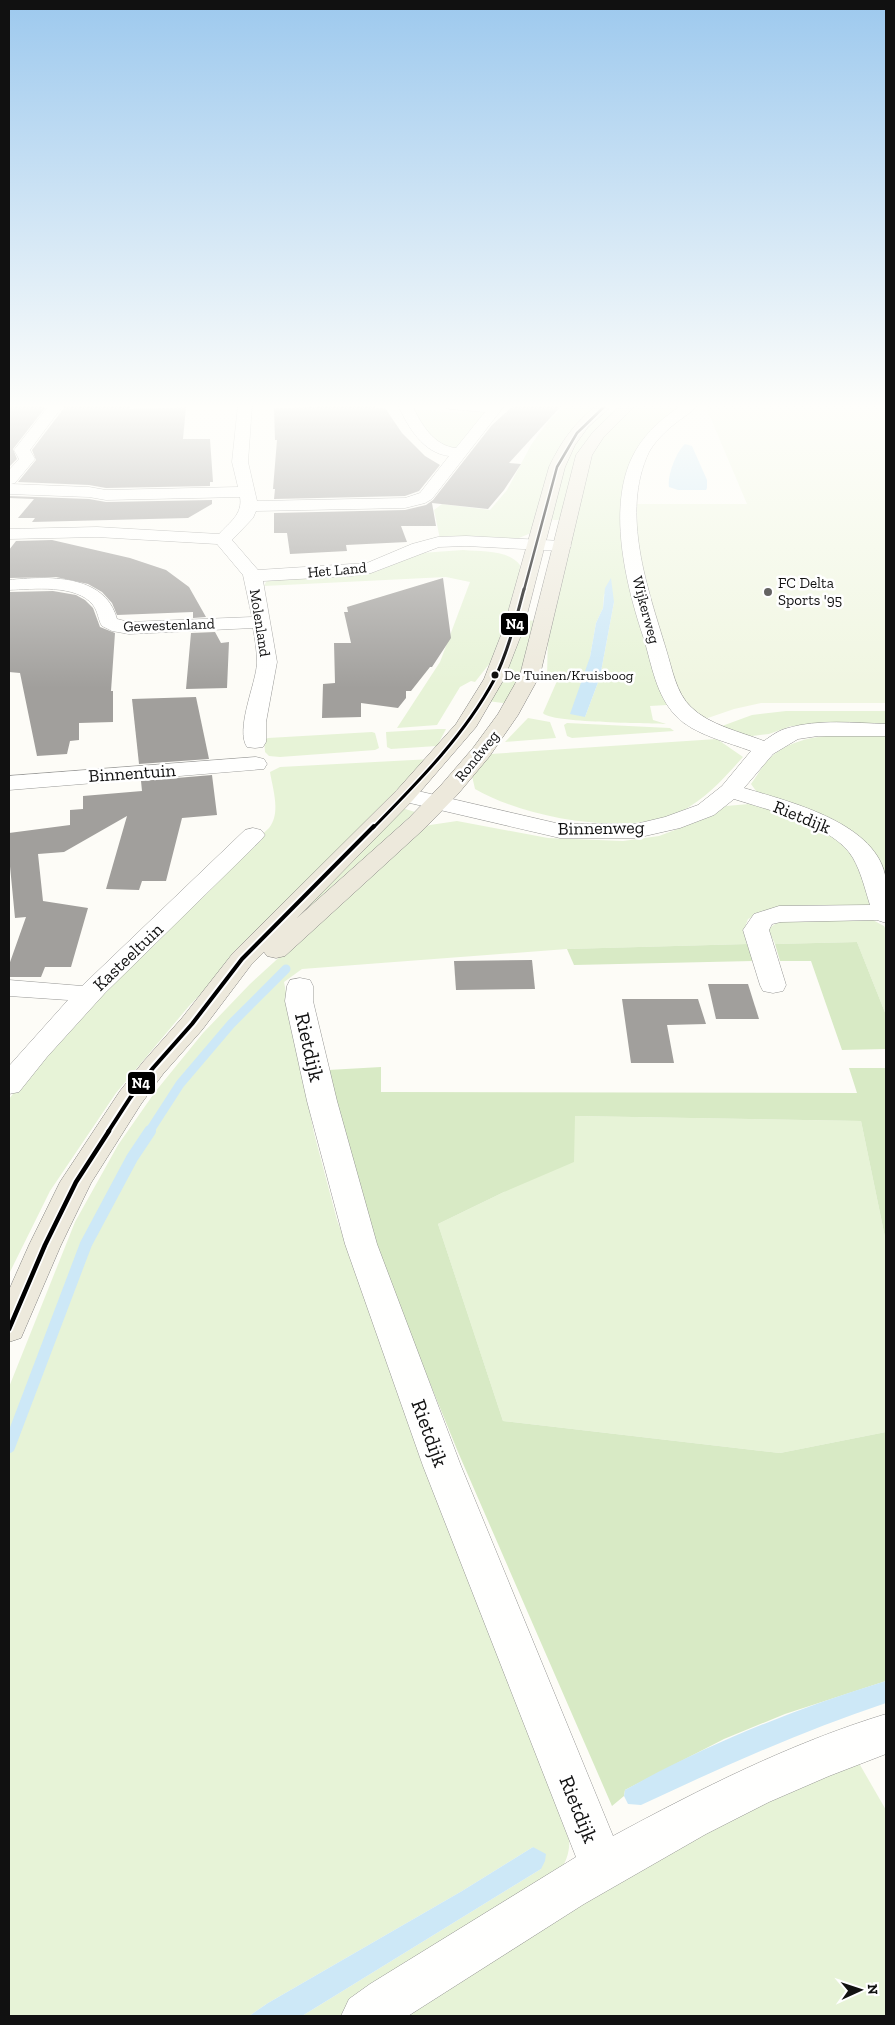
<svg xmlns="http://www.w3.org/2000/svg" width="895" height="2025" font-family="'Zilla Slab',serif">
  <rect width="100%" height="100%" fill="#fdfcf7"/>
  <!-- green -->
  <g fill="#e7f3d7" fill-rule="evenodd">
    <path d="M 567,405 L 601,405 L 585,417 L 531,533 L 519,538 L 508,540 L 440,539 L 434,510 L 442,504 L 490,510 L 507,490 L 531,445 L 541,431 L 551,418 Z"/>
    <path d="M 635,405 L 685,405 L 630,473 L 662,693 L 667,705 L 650,706 L 653,720 L 666,724 C 648,723 550,723 543,713 L 557,681 L 547,679 L 548,629 L 587,463 L 600,439 ZM 604,594 L 614,602 L 600,677 L 585,717 L 590,657 L 596,623 L 603,608 Z"/>
    <path d="M 464,408 L 481,411 L 483,414 L 455,450 L 433,441 L 411,409 L 461,413 Z"/>
    <path d="M 603,411 L 614,412 L 605,421 L 561,520 L 547,520 L 571,445 Z"/>
    <path d="M 463,550 C 482,552 507,549 520,565 L 519,580 L 497,654 L 475,682 L 471,681 L 460,687 L 437,725 L 397,728 L 440,662 L 470,582 L 446,577 L 264,586 L 266,582 L 272,579 L 375,572 L 421,553 Z"/>
    <path d="M 521,620 L 537,621 L 533,640 L 510,704 L 488,701 Z"/>
    <path d="M 786,711 L 886,711 L 886,724 L 791,726 L 769,734 L 752,736 L 745,736 L 722,726 L 752,715 Z"/>
    <path d="M 528,718 L 550,722 L 556,738 L 505,742 Z"/>
    <path d="M 567,723 L 670,728 L 674,731 L 572,738 L 567,736 L 564,725 Z"/>
    <path d="M 438,729 L 446,729 L 437,746 L 391,749 L 387,747 L 386,732 Z"/>
    <path d="M 372,732 L 375,733 L 379,748 L 375,750 L 280,757 L 269,756 L 265,752 L 264,740 L 268,738 Z"/>
    <path d="M 886,735 L 886,883 L 876,859 L 759,795 L 751,784 C 757,776 763,764 771,757 C 801,730 849,735 886,735 Z"/>
    <path d="M 717,739 L 743,757 C 724,778 706,799 680,812 C 626,837 525,818 475,789 L 472,776 L 490,754 Z"/>
    <path d="M 432,759 L 189,1006 L 116,1093 L 50,1191 L 9,1274 L 9,1099 L 79,1009 L 269,828 C 281,813 273,790 270,772 L 280,767 Z"/>
    <path d="M 749,804 L 768,808 L 822,829 L 854,853 L 874,901 L 868,906 L 767,910 L 748,919 L 744,930 L 747,944 L 567,949 L 302,969 L 284,982 L 314,1133 L 337,1220 L 569,1840 C 571,1863 554,1879 539,1894 L 344,2016 L 302,2016 L 541,1869 L 533,1847 L 462,1891 L 268,2003 L 249,2016 L 9,2016 L 9,1387 L 75,1222 L 118,1145 L 155,1092 L 203,1033 L 250,984 L 420,829 L 430,825 L 457,821 L 548,838 L 623,841 L 659,836 L 712,816 L 726,806 Z"/>
    <path d="M 402,808 L 415,812 L 254,961 Z"/>
    <path d="M 871,919 L 884,926 L 886,930 L 886,1015 L 857,942 L 775,944 L 768,929 L 778,922 Z"/>
    <path d="M 575,1116 L 861,1121 L 886,1242 L 886,1432 L 780,1453 L 503,1421 L 438,1224 L 504,1192 Z"/>
    <path d="M 856,1758 L 886,1810 L 886,2016 L 393,2016 L 602,1885 Z"/>
  </g>
  <!-- forest -->
  <g fill="#d8eac5">
    <path d="M 857,942 L 886,1015 L 886,1049 L 842,1050 L 811,961 L 780,961 L 775,944 Z"/>
    <path d="M 747,944 L 753,961 L 574,965 L 567,949 Z"/>
    <path d="M 381,1067 L 381,1092 L 857,1093 L 849,1068 L 886,1068 L 886,1242 L 861,1121 L 575,1116 L 574,1162 L 504,1192 L 438,1224 L 503,1421 L 780,1453 L 886,1432 L 886,1681 L 785,1714 L 724,1739 L 625,1790 L 624,1796 L 612,1806 L 458,1452 L 388,1280 L 356,1179 L 328,1070 Z"/>
  </g>
  <!-- pitch -->
  <path fill="#f0f6e1" d="M 705,405 L 886,405 L 886,703 L 761,703 L 734,709 L 705,719 L 687,708 L 678,695 C 660,633 636,570 637,504 L 747,504 Z"/>
  <!-- water -->
  <g fill="#cde8f7">
    <path d="M 685,444 L 692,446 L 707,480 L 707,488 L 706,490 L 678,490 L 669,487 C 667,476 676,452 685,444 Z"/>
    <path d="M 611,578 L 614,602 L 600,677 L 585,717 L 570,714 L 590,657 L 596,623 L 603,608 L 605,588 Z"/>
    <path d="M 886,1681 L 886,1703 C 802,1731 722,1767 641,1805 L 628,1804 L 624,1796 L 625,1790 C 709,1743 795,1709 886,1681 Z"/>
    <path d="M 533,1847 L 546,1854 L 545,1861 L 541,1869 L 302,2016 L 249,2016 L 268,2003 L 462,1891 Z"/>
  </g>
  <g fill="none" stroke-linecap="round" stroke-linejoin="round">
    <!-- stream-far1 -->
    <path stroke="#cde8f7" stroke-width="9" d="M 149,1132 L 180,1084 L 231,1024 L 286,969"/>
    <!-- stream -->
    <path stroke="#cde8f7" stroke-width="12" d="M 9,1447 L 86,1244 L 132,1158 L 150,1131"/>
  </g>
  <!-- building -->
  <g fill="#a19f9c">
    <path d="M 9,405 L 43,405 L 45,408 L 13,449 L 17,459 L 9,467 Z"/>
    <path d="M 63,405 L 130,405 L 130,409 L 186,407 L 183,439 L 210,439 L 213,482 L 210,482 L 210,486 L 106,488 L 89,485 L 18,482 L 36,460 L 32,450 L 64,408 Z"/>
    <path d="M 373,405 L 376,408 L 385,408 L 402,433 L 425,456 L 440,465 L 419,491 L 405,496 L 274,499 L 275,489 L 273,489 L 277,440 L 275,440 L 274,408 Z"/>
    <path d="M 514,405 L 562,405 L 509,463 L 521,464 L 504,490 L 488,509 L 432,503 L 436,526 L 401,526 L 407,542 L 346,545 L 347,551 L 290,554 L 287,533 L 274,533 L 274,513 L 405,510 L 426,505 L 433,500 L 492,425 Z"/>
    <path d="M 9,496 L 89,499 L 106,502 L 212,500 L 212,504 L 188,518 L 32,522 L 35,518 L 18,518 L 34,499 L 9,498 Z"/>
    <path d="M 52,540 L 130,558 L 166,570 L 189,587 L 206,617 L 193,618 L 193,612 L 117,615 L 112,603 L 102,592 L 88,584 L 56,577 L 9,578 L 9,550 L 16,541 Z"/>
    <path d="M 443,578 L 451,638 L 432,667 L 430,667 L 411,691 L 406,691 L 406,698 L 398,708 L 361,703 L 361,717 L 322,718 L 323,684 L 335,683 L 334,643 L 351,643 L 344,612 L 348,612 L 347,607 Z"/>
    <path d="M 53,591 L 76,595 L 85,600 L 93,608 L 100,627 L 115,633 L 111,691 L 113,691 L 113,722 L 79,723 L 79,740 L 70,741 L 67,754 L 37,756 L 20,673 L 9,672 L 9,592 Z"/>
    <path d="M 215,632 L 221,643 L 229,642 L 227,688 L 186,689 L 191,633 Z"/>
    <path d="M 196,697 L 209,759 L 139,764 L 132,699 Z"/>
    <path d="M 212,775 L 217,815 L 182,818 L 166,881 L 142,881 L 139,890 L 106,889 L 127,816 L 64,852 L 38,854 L 43,901 L 88,908 L 71,967 L 45,967 L 41,977 L 9,977 L 9,965 L 26,917 L 15,918 L 9,856 L 9,833 L 70,825 L 70,810 L 83,809 L 83,796 L 142,791 L 141,781 Z"/>
    <path d="M 532,960 L 535,989 L 456,990 L 454,961 Z"/>
    <path d="M 708,984 L 748,984 L 759,1019 L 716,1019 Z"/>
    <path d="M 622,999 L 698,999 L 706,1024 L 667,1025 L 674,1063 L 631,1063 Z"/>
  </g>
  <g fill="none" stroke-linecap="round" stroke-linejoin="round">
    <defs>
      <g id="minor">
        <path d="M 45,405 L 61,405 L 62,407 L 30,450 L 35,459 L 15,483 L 11,484 L 89,487 L 106,490 L 238,487 L 232,462 L 238,405 L 252,405 L 248,462 L 257,501 L 405,498 L 420,493 L 449,456 C 423,453 408,427 398,405 L 412,405 C 421,424 434,446 456,448 L 485,412 L 450,409 L 445,408 L 443,405 L 505,405 L 432,499 L 425,503 L 405,508 L 256,511 L 253,518 L 232,540 L 258,570 L 367,563 L 412,544 L 438,537 L 466,536 L 562,541 L 568,542 L 571,546 L 568,550 L 562,551 L 466,546 L 439,547 L 371,573 L 351,576 L 263,581 L 277,662 L 266,722 L 266,742 L 263,747 L 255,748 L 247,747 C 235,729 256,684 257,663 C 257,651 255,639 253,628 L 129,634 L 112,631 L 102,626 C 98,620 98,611 93,605 C 77,584 32,589 9,590 L 9,580 C 46,576 105,573 117,619 L 129,622 L 252,617 L 243,575 L 217,544 L 97,537 L 9,539 L 9,529 L 97,527 L 219,534 C 230,522 243,514 240,497 L 106,500 L 89,497 L 9,494 L 9,470 L 19,459 L 14,450 L 47,408 Z"/>
        <path d="M 682,405 L 698,405 C 694,410 689,413 684,417 C 671,426 657,438 649,452 C 620,513 648,589 666,649 C 672,668 676,693 691,707 C 709,725 741,732 764,741 C 771,736 779,730 788,728 C 818,719 855,723 886,724 L 886,736 L 818,736 L 798,739 L 773,754 L 744,788 C 790,802 879,823 886,880 C 888,894 886,909 886,923 L 877,920 L 781,922 L 772,924 L 769,930 L 786,985 L 783,991 L 773,993 L 763,991 L 760,985 L 743,930 L 754,914 L 779,906 L 870,905 C 865,889 861,872 853,858 C 834,825 768,810 734,799 L 714,815 L 680,828 L 636,838 L 560,838 L 397,800 L 394,795 L 397,790 L 405,788 L 560,824 L 636,824 L 665,817 L 698,805 L 722,786 L 751,751 C 728,742 694,735 676,716 C 656,695 652,666 644,639 C 626,586 605,502 636,450 C 647,431 664,417 682,405 Z"/>
        <path d="M 256,757 L 264,759 L 267,764 L 264,769 L 9,790 L 9,776 Z"/>
        <path d="M 253,828 L 261,830 L 265,835 L 261,840 L 105,993 L 47,1057 L 19,1092 L 9,1094 L 9,1066 L 68,1000 L 9,996 L 9,980 L 82,986 L 245,830 Z"/>
        <path d="M 300,978 L 310,980 L 313,986 L 313,1001 L 337,1101 L 377,1244 L 461,1466 L 613,1836 C 700,1789 791,1743 886,1714 L 886,1754 L 829,1776 L 769,1802 L 706,1834 L 584,1904 L 408,2016 L 341,2016 L 349,1999 L 370,1984 L 576,1857 L 423,1466 L 345,1244 L 307,1101 L 285,1001 L 287,986 L 290,980 Z"/>
      </g>
      <path id="major" d="M 597,405 L 613,405 L 588,427 L 575,445 L 565,467 L 523,630 L 504,679 L 476,727 L 413,800 L 297,918 L 409,818 L 442,784 L 473,748 L 498,714 L 520,675 L 576,455 L 593,432 L 621,405 L 636,405 L 603,438 L 592,455 L 540,675 L 518,715 L 489,757 L 458,794 L 425,828 L 285,956 L 276,958 L 267,956 L 264,952 L 251,965 L 202,1030 L 163,1074 L 141,1104 L 91,1183 L 61,1245 L 21,1338 L 9,1342 L 9,1290 L 29,1245 L 60,1182 L 120,1091 L 143,1062 L 182,1018 L 233,953 L 397,790 L 456,724 L 484,679 L 503,630 L 549,467 C 562,440 574,424 597,405 Z"/>
    </defs>
    <!-- minor casing -->
    <use href="#minor" stroke="#979795" stroke-width="1"/>
    <!-- major casing -->
    <use href="#major" stroke="#858482" stroke-width="1"/>
    <!-- minor -->
    <use href="#minor" fill="#fffffe" fill-rule="evenodd"/>
    <!-- major -->
    <use href="#major" fill="#ede9dc" fill-rule="evenodd"/>
    <defs>
      <path id="bus-1-far3" d="M 524,590 L 557,467 L 577,433 L 606,405"/>
      <path id="bus-1-far2" d="M 373,828 C 417,783 464,736 494,680 C 508,652 516,619 524,589"/>
      <path id="bus-1-far1" d="M 108,1132 L 130,1098 L 153,1068 L 192,1024 L 242,959 L 374,826"/>
      <path id="bus-1" d="M 9,1329 L 45,1245 L 76,1182 L 109,1131"/>
    </defs>
    <!-- bus-1-far3 casing -->
    <use href="#bus-1-far3" stroke="#fff" stroke-width="5"/>
    <!-- bus-1-far2 casing -->
    <use href="#bus-1-far2" stroke="#fff" stroke-width="6"/>
    <!-- bus-1-far1 casing -->
    <use href="#bus-1-far1" stroke="#fff" stroke-width="8"/>
    <!-- bus-1 casing -->
    <use href="#bus-1" stroke="#fff" stroke-width="8"/>
    <!-- bus-1-far3 -->
    <use href="#bus-1-far3" stroke="#000" stroke-width="2.5"/>
    <!-- bus-1-far2 -->
    <use href="#bus-1-far2" stroke="#000" stroke-width="3"/>
    <!-- bus-1-far1 -->
    <use href="#bus-1-far1" stroke="#000" stroke-width="4"/>
    <!-- bus-1 -->
    <use href="#bus-1" stroke="#000" stroke-width="4.5"/>
  </g>
  <!-- sky -->
  <linearGradient id="sky" x2="0" y2="1"><stop stop-color="#9dc9ee"/><stop offset="0.59" stop-color="#fefefb"/><stop offset="1" stop-color="#fefefb" stop-opacity="0"/></linearGradient>
  <rect width="895" height="688" fill="url(#sky)"/>
  <!-- markers -->
  <circle fill="#646362" stroke="#fff" stroke-width="2" cx="768" cy="592" r="5"/>
  <circle fill="#111" stroke="#fff" stroke-width="2" cx="495" cy="675" r="4.5"/>
  <g text-anchor="middle" dominant-baseline="central" stroke-width="5" stroke-linejoin="round" paint-order="stroke">
    <!-- far-bus labels -->
    <g font-size="14" fill="#111" stroke="#fff" text-anchor="start">
      <text x="504" y="675">De Tuinen/Kruisboog</text>
    </g>
    <!-- far-street labels -->
    <g font-size="15" fill="#111" stroke="#fff">
      <text transform="translate(337 570) rotate(-5)">Het Land</text>
      <text transform="translate(646 610) rotate(75)">Wijkerweg</text>
      <text transform="translate(260 623) rotate(81)">Molenland</text>
      <text transform="translate(169 625) rotate(-2)">Gewestenland</text>
      <text transform="translate(477 756) rotate(-51)">Rondweg</text>
    </g>
    <!-- far-poi labels -->
    <g font-size="15" fill="#111" stroke="#fff" text-anchor="start">
      <text x="778" y="583">FC Delta<tspan x="778" dy="17">Sports '95</tspan></text>
    </g>
    <!-- street labels -->
    <g font-size="18" fill="#111" stroke="#fff">
      <text transform="translate(132 773) rotate(-4)">Binnentuin</text>
      <text transform="translate(802 817) rotate(22)">Rietdijk</text>
      <text transform="translate(601 828) rotate(-1)">Binnenweg</text>
      <text transform="translate(128 957) rotate(-44)">Kasteeltuin</text>
    </g>
    <!-- near-street labels -->
    <g font-size="21" fill="#111" stroke="#fff">
      <text transform="translate(310 1047) rotate(77)">Rietdijk</text>
      <text transform="translate(430 1433) rotate(70)">Rietdijk</text>
      <text transform="translate(579 1809) rotate(68)">Rietdijk</text>
    </g>
  </g>
  <g stroke="#fff" stroke-width="2">
    <rect x="500" y="612" width="29" height="24" rx="5" fill="#000"/>
    <rect x="127" y="1071" width="29" height="24" rx="5" fill="#000"/>
  </g>
  <g font-size="14" text-anchor="middle" font-weight="bold" fill="#fff">
    <text x="515" y="629">N4</text>
    <text x="141" y="1088">N4</text>
  </g>
  <!-- border -->
  <rect width="895" height="2025" fill="none" stroke="#111111" stroke-width="20"/>
  <!-- north arrow -->
  <g transform="translate(860 1990) rotate(87)" stroke="#ffffff" stroke-width="4" paint-order="stroke">
  <path d="M0-4L9 19L0 12L-9 19Z" fill="#111111"/>
  <text y="-8" font-size="14" font-weight="bold" text-anchor="middle" fill="#111111">N</text>
  </g>
</svg>
